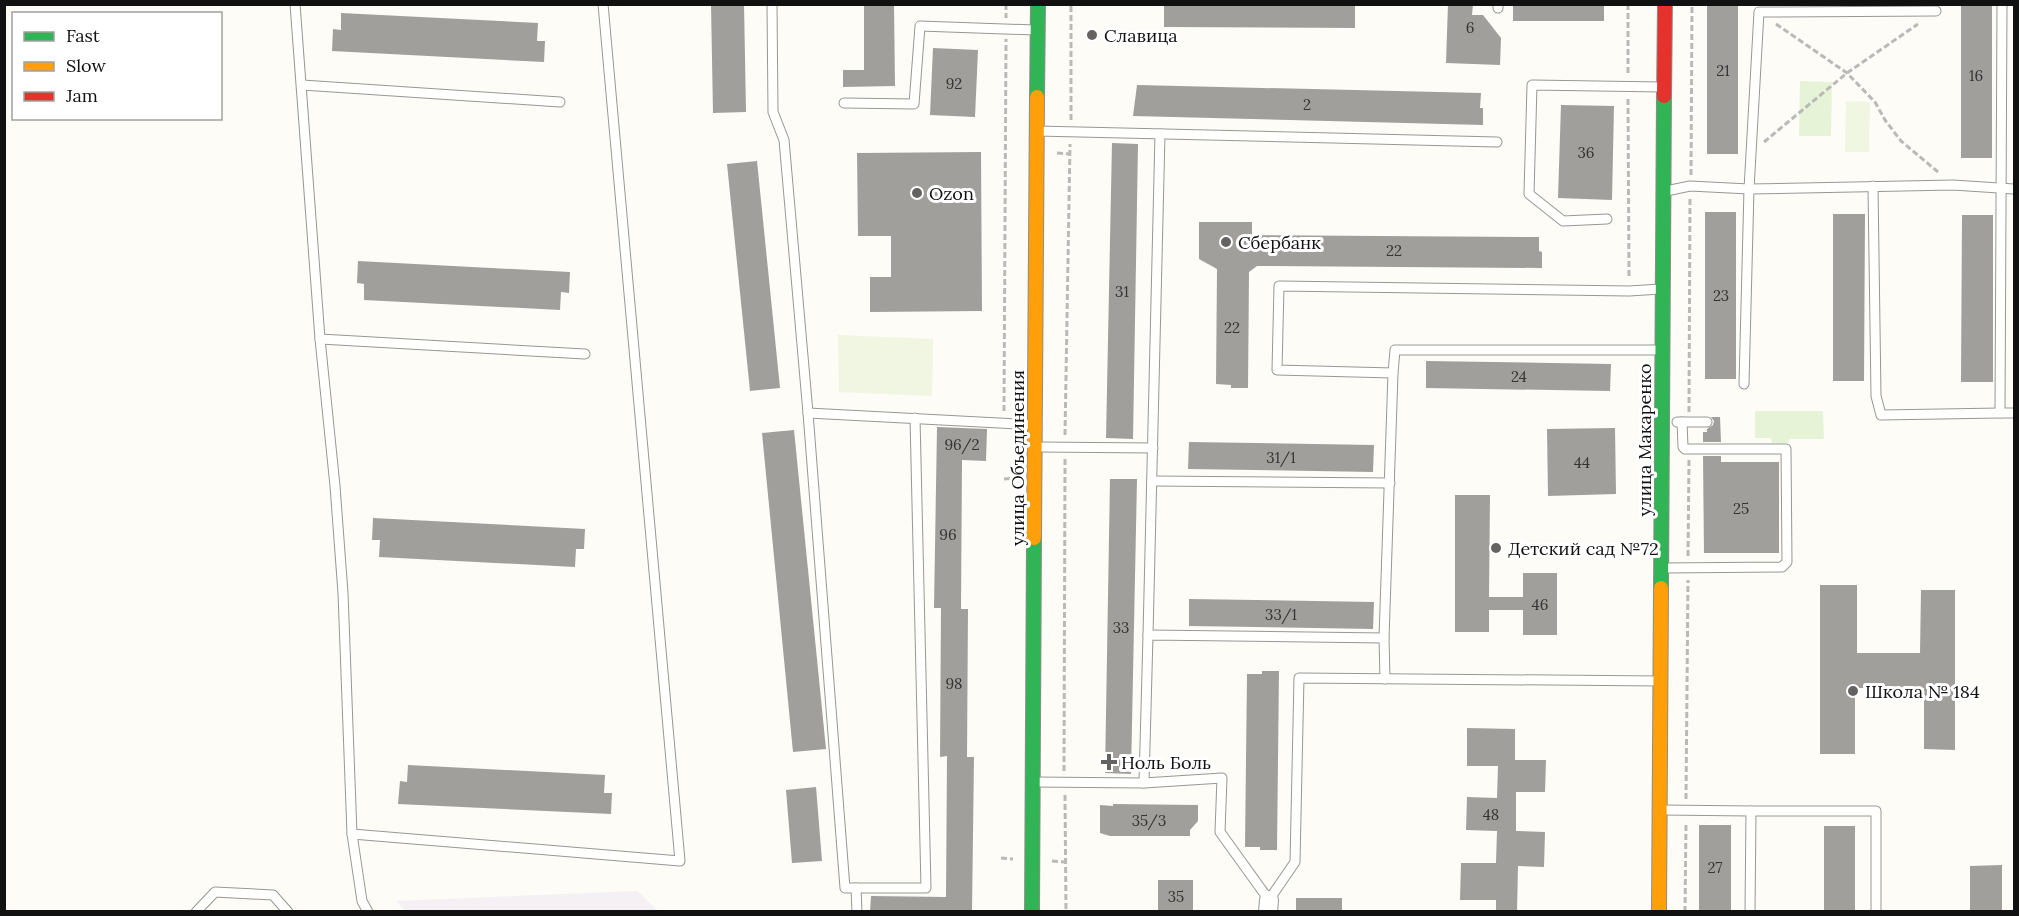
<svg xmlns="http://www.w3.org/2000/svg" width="2019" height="916" font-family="Lora,serif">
  <rect width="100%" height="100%" fill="#fdfcf7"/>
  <!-- industrial -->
  <path fill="#f5f0f3" d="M 637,891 L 658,911 L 406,912 L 396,901 Z"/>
  <!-- green -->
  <g fill="#e7f3d7">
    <path d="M 1800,81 L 1832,82 L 1831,136 L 1799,136 Z"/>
    <path d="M 1755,411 L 1823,411 L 1824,439 L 1789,439 L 1789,443 L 1772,443 L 1771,438 L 1755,438 Z"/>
  </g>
  <!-- pitch -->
  <g fill="#f0f6e1">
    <path d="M 1846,101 L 1870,102 L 1869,152 L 1845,152 Z"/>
    <path d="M 838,335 L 933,339 L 932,396 L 839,392 Z"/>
  </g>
  <!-- building -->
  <g fill="#a19f9c">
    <path d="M 711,4 L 744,4 L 746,112 L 713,113 Z"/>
    <path d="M 864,4 L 894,4 L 895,86 L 843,87 L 843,70 L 864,70 Z"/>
    <path d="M 1164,4 L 1355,4 L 1355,28 L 1164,27 Z"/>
    <path d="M 1448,4 L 1473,4 L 1472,15 L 1483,15 L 1501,38 L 1500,65 L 1446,63 Z"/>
    <rect x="1513" y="4" width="91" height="17"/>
    <rect x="1707" y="4" width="31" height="150"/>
    <rect x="1961" y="4" width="31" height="154"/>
    <path d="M 341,13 L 538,23 L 537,41 L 545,41 L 544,62 L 332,51 L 333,29 L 341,30 Z"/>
    <path d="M 933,48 L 978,50 L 975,117 L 930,115 Z"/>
    <path d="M 1137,85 L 1481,93 L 1480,108 L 1483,108 L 1483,125 L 1133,116 Z"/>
    <path d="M 1561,105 L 1614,106 L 1612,200 L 1558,198 Z"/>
    <path d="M 1112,143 L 1138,144 L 1133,439 L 1106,438 Z"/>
    <path d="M 981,152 L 982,311 L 870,312 L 870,277 L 891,277 L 891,236 L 858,236 L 857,153 Z"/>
    <path d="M 757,161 L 780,388 L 750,391 L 727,164 Z"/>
    <rect x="1705" y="212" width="31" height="167"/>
    <path d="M 1833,214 L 1865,214 L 1864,381 L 1833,381 Z"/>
    <path d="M 1962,215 L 1993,215 L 1993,382 L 1961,382 Z"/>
    <path d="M 1199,222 L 1252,222 L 1252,235 L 1539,237 L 1539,251 L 1542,252 L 1542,268 L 1257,266 L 1249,272 L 1248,388 L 1231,388 L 1231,385 L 1216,384 L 1217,269 L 1199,259 Z"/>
    <path d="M 358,261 L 570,272 L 569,293 L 561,292 L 560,310 L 364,300 L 364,284 L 357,283 Z"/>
    <path d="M 1426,361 L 1611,364 L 1610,391 L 1426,388 Z"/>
    <path d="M 1711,417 L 1720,417 L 1721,442 L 1703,442 L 1703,432 L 1707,432 L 1707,429 L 1713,425 L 1714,421 Z"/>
    <path d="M 937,427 L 987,429 L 986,461 L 962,460 L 961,609 L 968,609 L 967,757 L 974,757 L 972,912 L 870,912 L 871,896 L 946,897 L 947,756 L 940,757 L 941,608 L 934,608 Z"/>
    <path d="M 1615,428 L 1616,494 L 1548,496 L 1547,429 Z"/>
    <path d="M 794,430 L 826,749 L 793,752 L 762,433 Z"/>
    <path d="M 1189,442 L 1374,445 L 1373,472 L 1188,469 Z"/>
    <path d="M 1703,456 L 1721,456 L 1721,462 L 1779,462 L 1779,553 L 1704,553 Z"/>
    <path d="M 1110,479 L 1137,479 L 1131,774 L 1105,773 Z"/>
    <path d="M 1455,495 L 1490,495 L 1489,597 L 1523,597 L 1523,573 L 1557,573 L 1557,635 L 1523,635 L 1523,610 L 1489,610 L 1489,632 L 1455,632 Z"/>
    <path d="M 373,518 L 585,529 L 584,549 L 576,549 L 575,567 L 379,557 L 380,540 L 372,540 Z"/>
    <path d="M 1820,585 L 1857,585 L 1857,653 L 1920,653 L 1921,590 L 1955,590 L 1955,750 L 1924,749 L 1924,688 L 1855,688 L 1855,754 L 1820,754 Z"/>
    <path d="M 1189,599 L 1374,602 L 1373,629 L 1189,626 Z"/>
    <path d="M 1262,671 L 1279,671 L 1277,850 L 1260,850 L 1260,847 L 1245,847 L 1247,674 L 1262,674 Z"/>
    <path d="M 1467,728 L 1515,729 L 1515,760 L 1546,760 L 1545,792 L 1516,792 L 1516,831 L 1545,832 L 1544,867 L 1518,866 L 1517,912 L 1496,912 L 1496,900 L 1460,900 L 1461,863 L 1496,863 L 1497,831 L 1466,830 L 1467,797 L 1497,798 L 1498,766 L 1467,766 Z"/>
    <path d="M 408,765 L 605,775 L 604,793 L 612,793 L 611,814 L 398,804 L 400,781 L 407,782 Z"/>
    <path d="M 816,787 L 822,861 L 792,863 L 786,790 Z"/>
    <path d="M 1113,804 L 1198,805 L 1198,821 L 1190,830 L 1190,836 L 1110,836 L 1100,833 L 1100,805 L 1113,806 Z"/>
    <rect x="1699" y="825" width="32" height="87"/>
    <rect x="1824" y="826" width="31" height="86"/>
    <path d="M 2002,865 L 2002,912 L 1970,912 L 1970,866 Z"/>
    <rect x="1158" y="880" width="35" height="32"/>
    <rect x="1296" y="898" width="46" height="14"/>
  </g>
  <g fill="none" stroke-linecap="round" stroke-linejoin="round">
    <defs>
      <g id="lane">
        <path d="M 295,4 L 320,339 L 335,486 L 343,593 L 352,834 L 362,901 L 368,912"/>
        <path d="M 772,4 L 773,112 L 784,140 L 808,413 L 1035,425"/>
        <path d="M 1498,4 L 1498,8"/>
        <path d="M 2002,4 L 2000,413 L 2014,413"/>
        <path d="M 302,85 L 560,102"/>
        <path d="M 844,103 L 914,104 L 920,26 L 1035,30"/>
        <path d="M 1037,131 L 1497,142"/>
        <path d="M 1873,186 L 1876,396 L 1881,415 L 2000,413"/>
        <path d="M 1666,191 L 1690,186 L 1749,189 L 1953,185 L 2014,189"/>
        <path d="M 1607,219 L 1563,221 L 1529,194 L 1532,85 L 1662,87"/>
        <path d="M 320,339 L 585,354"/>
        <path d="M 1661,350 L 1395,350 L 1393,373 L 1277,370 L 1279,286 L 1629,291 L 1661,289"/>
        <path d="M 1744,384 L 1749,189 L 1759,12 L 1936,11"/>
        <path d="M 808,413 L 845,888 L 926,888 L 915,418"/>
        <path d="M 1677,422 L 1707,422"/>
        <path d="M 1038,447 L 1153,448"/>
        <path d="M 1152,481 L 1390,483"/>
        <path d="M 1664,568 L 1782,567 L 1787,562 L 1786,449 L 1685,449 L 1683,447 L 1682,422"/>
        <path d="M 1148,635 L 1160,134"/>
        <path d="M 1384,638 L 1393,373"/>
        <path d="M 1034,782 L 1144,783 L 1148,635 L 1384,638 L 1385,679"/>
        <path d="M 1144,783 L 1222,778 L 1220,832 L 1269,900 L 1295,862 L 1299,678 L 1660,681"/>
        <path d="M 1662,810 L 1751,811 L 1750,912"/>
        <path d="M 1751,811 L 1876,811 L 1876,912"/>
        <path d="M 352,834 L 680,861 L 603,4"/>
        <path d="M 856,888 L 857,912"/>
        <path d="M 196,912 L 215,892 L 273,895 L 288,912"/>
      </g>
      <path id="street" d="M 1268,912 L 1269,900"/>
      <g id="fast">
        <path d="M 1037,97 L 1038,4"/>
        <path d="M 1661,588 L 1664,96"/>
        <path d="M 1032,912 L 1034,538"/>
      </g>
      <g id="slow">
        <path d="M 1034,538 L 1037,97"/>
        <path d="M 1659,912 L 1661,588"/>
      </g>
      <path id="jam" d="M 1664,96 L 1665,4"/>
    </defs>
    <!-- lane casing -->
    <use href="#lane" stroke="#979795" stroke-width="11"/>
    <!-- street casing -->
    <use href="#street" stroke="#979795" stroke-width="20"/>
    <!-- fast casing -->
    <use href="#fast" stroke="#8e8d8b" stroke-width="16"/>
    <!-- slow casing -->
    <use href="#slow" stroke="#8e8d8b" stroke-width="16"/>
    <!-- jam casing -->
    <use href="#jam" stroke="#8e8d8b" stroke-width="16"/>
    <!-- path -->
    <g stroke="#b9b9b8" stroke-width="3" stroke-dasharray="6 3" stroke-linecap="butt">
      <path d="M 1006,4 L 1006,18"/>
      <path d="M 1628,4 L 1628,75"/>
      <path d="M 1776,24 L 1847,73 L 1875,102 L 1885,120 L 1901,141 L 1938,172"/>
      <path d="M 1628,99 L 1629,279"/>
      <path d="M 1071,120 L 1071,4"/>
      <path d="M 1764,142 L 1847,73 L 1918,24"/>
      <path d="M 1057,153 L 1070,154"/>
      <path d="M 1691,175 L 1692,4"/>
      <path d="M 1004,411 L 1006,39"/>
      <path d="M 1689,412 L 1690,196"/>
      <path d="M 1065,435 L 1070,144"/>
      <path d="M 1004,479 L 1015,478"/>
      <path d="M 1688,556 L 1689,460"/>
      <path d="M 1064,771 L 1065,459"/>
      <path d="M 1065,795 L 1066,912"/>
      <path d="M 1686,799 L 1688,580"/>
      <path d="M 1001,858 L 1013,859"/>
      <path d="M 1052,861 L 1066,862"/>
      <path d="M 1685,912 L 1686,823"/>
    </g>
    <!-- lane -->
    <use href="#lane" stroke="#fffffe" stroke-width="9"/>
    <!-- street -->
    <use href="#street" stroke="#fffffe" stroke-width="18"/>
    <!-- fast -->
    <use href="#fast" stroke="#30b455" stroke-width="14"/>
    <!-- slow -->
    <use href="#slow" stroke="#ff9f0a" stroke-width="14"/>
    <!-- jam -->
    <use href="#jam" stroke="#e5322d" stroke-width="14"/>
  </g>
  <!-- markers -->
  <g fill="#646362" stroke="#fff" stroke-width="2">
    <circle cx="1092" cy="35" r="6"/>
    <circle cx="917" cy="193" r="6"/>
    <circle cx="1226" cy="242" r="6"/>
    <circle cx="1496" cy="548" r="6"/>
    <circle cx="1853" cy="691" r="6"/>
    <path d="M1106 753h6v6h6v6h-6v6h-6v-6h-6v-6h6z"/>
  </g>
  <g text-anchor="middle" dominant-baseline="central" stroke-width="6" stroke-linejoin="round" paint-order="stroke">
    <!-- number labels -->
    <g font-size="15" fill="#353434">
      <text x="1470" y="27">6</text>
      <text x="1723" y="70">21</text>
      <text x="1976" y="75">16</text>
      <text x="954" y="83">92</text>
      <text x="1307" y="104">2</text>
      <text x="1586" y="152">36</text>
      <text x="1394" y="250">22</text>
      <text x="1122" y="291">31</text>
      <text x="1721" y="295">23</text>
      <text x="1232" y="327">22</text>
      <text x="1519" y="376">24</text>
      <text x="962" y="444">96/2</text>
      <text x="1281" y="457">31/1</text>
      <text x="1582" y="462">44</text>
      <text x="1741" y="508">25</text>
      <text x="948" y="534">96</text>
      <text x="1540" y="604">46</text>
      <text x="1281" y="614">33/1</text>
      <text x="1121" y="627">33</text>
      <text x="954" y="683">98</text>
      <text x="1491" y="814">48</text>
      <text x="1149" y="820">35/3</text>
      <text x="1715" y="867">27</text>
      <text x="1176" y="896">35</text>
    </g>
    <!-- poi labels -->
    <g font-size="18" fill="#111" stroke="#fff" text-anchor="start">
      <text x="1104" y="35">Славица</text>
      <text x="929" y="193">Ozon</text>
      <text x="1238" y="242">Сбербанк</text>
      <text x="1508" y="548">Детский сад №72</text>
      <text x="1865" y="691">Школа № 184</text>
      <text x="1121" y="762">Ноль Боль</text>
    </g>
    <!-- street labels -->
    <g font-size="18" fill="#111" stroke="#fff">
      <text transform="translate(1644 440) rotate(-90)">улица Макаренко</text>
      <text transform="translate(1017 458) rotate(-90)">улица Объединения</text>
    </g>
  </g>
  <!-- border -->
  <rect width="2019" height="916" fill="none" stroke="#111111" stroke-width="12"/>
  <!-- legend -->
  <rect x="12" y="12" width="210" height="108" fill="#ffffff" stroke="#a0a0a0" stroke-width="1.5"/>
  <rect x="24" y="32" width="30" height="9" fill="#30b455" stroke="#a0a0a0" stroke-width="1.5"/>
  <text x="66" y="42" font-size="18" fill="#111111">Fast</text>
  <rect x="24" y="62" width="30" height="9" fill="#ff9f0a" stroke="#a0a0a0" stroke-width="1.5"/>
  <text x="66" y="72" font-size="18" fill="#111111">Slow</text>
  <rect x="24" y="92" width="30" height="9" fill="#e5322d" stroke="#a0a0a0" stroke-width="1.5"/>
  <text x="66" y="102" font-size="18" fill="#111111">Jam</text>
</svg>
